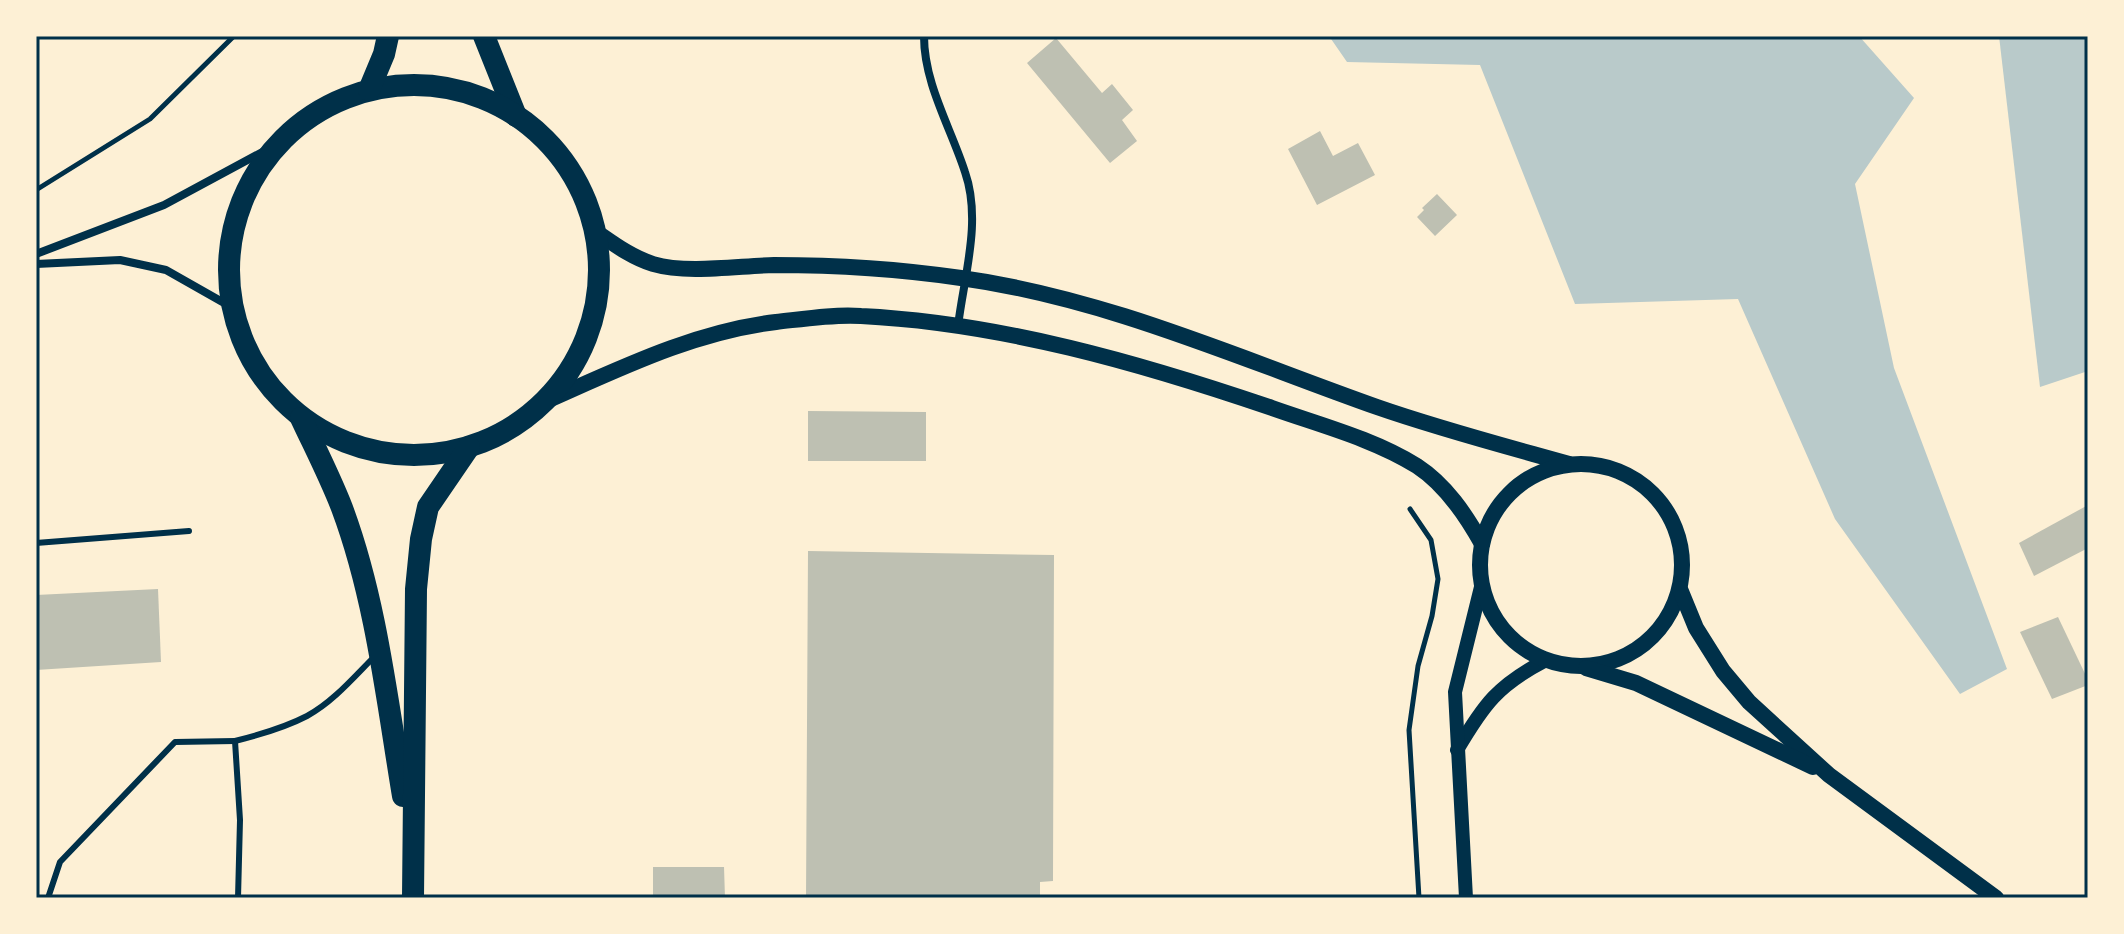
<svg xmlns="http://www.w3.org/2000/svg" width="2124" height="934" font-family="Bitter,serif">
  <rect width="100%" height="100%" fill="#fdf0d5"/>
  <!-- green -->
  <g fill="#b9caca">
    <path d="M 1329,36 L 1859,36 L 1914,98 L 1855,184 L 1894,368 L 2007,669 L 1960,694 L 1835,519 L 1738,299 L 1575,304 L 1480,65 L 1347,62 Z"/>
    <path d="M 1999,36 L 2088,36 L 2088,371 L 2040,387 Z"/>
  </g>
  <!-- building -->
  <g fill="#bec0b2">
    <path d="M 1056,38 L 1102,93 L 1112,84 L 1133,110 L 1122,120 L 1137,141 L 1110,163 L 1027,63 Z"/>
    <path d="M 1320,131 L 1333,156 L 1358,143 L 1375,175 L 1317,205 L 1288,149 Z"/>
    <path d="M 1437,194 L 1457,215 L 1435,236 L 1417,217 L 1424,210 L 1422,208 Z"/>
    <path d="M 808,411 L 926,412 L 926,461 L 808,461 Z"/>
    <path d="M 2088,505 L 2088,548 L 2034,576 L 2019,543 Z"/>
    <path d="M 808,551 L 1054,555 L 1053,881 L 1040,882 L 1040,898 L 806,898 Z"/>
    <path d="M 158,589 L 161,662 L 36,670 L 36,595 Z"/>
    <path d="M 2058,617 L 2088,680 L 2088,685 L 2052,699 L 2020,632 Z"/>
    <path d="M 653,867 L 724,867 L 725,898 L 653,898 Z"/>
  </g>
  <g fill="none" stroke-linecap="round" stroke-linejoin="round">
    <!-- path -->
    <g stroke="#003049" stroke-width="5">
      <path d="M 36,190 L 150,119 L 234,36"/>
      <path d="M 1410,509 L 1431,540 L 1438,579 L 1432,616 L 1418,666 L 1409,730 L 1419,898"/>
    </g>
    <!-- service -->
    <g stroke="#003049" stroke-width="6">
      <path d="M 36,543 L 189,531"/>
      <path d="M 48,898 L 60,862 L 175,742 L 235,741"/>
      <path d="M 238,898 L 240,820 L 235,741 C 259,735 284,728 307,716 C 333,702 354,677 374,657"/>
    </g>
    <!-- minor -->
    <g stroke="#003049" stroke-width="8">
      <path d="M 924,36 C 924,84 951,128 965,172 C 982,221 964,276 958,326"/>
      <path d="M 36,254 L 164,205 L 279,143"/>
      <path d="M 36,264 L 120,260 L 166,270 L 233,308"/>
    </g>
    <!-- tertiary -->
    <g stroke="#003049" stroke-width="14">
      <path d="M 1457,750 C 1484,704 1498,685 1546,660"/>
      <path d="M 1466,898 L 1455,692 L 1482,583"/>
    </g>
    <!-- secondary -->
    <g stroke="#003049" stroke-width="16">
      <path d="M 595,231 C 614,244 631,257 653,264 C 687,274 737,266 774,265 C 837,265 899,269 961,278 C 1106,298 1241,359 1377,407 C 1440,429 1505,446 1569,464"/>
      <path d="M 544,402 C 619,369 693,332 776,322 C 803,319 834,314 861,316 C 1001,323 1140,363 1272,408 C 1320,425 1374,439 1417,466 C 1446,485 1466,515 1482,544"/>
      <circle cx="1581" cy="565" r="101"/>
      <path d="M 1680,589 L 1696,628 L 1723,671 L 1749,702 L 1829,775 L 1996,898"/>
      <path d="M 1586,668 L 1636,683 L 1813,767"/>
    </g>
    <!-- trunk -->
    <g stroke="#003049" stroke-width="22">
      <path d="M 484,36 L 516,116"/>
      <circle cx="414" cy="270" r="185"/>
      <path d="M 369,90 L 384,54 L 388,36"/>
      <path d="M 301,418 C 315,448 330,477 342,508 C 376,599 387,700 403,796"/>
      <path d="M 413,898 L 416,589 L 421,539 L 428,507 L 469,447"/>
    </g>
  </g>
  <!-- border -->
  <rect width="2124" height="934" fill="none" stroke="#fdf0d5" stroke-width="76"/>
  <rect x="38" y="38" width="2048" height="858" fill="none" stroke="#003049" stroke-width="3"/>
</svg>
